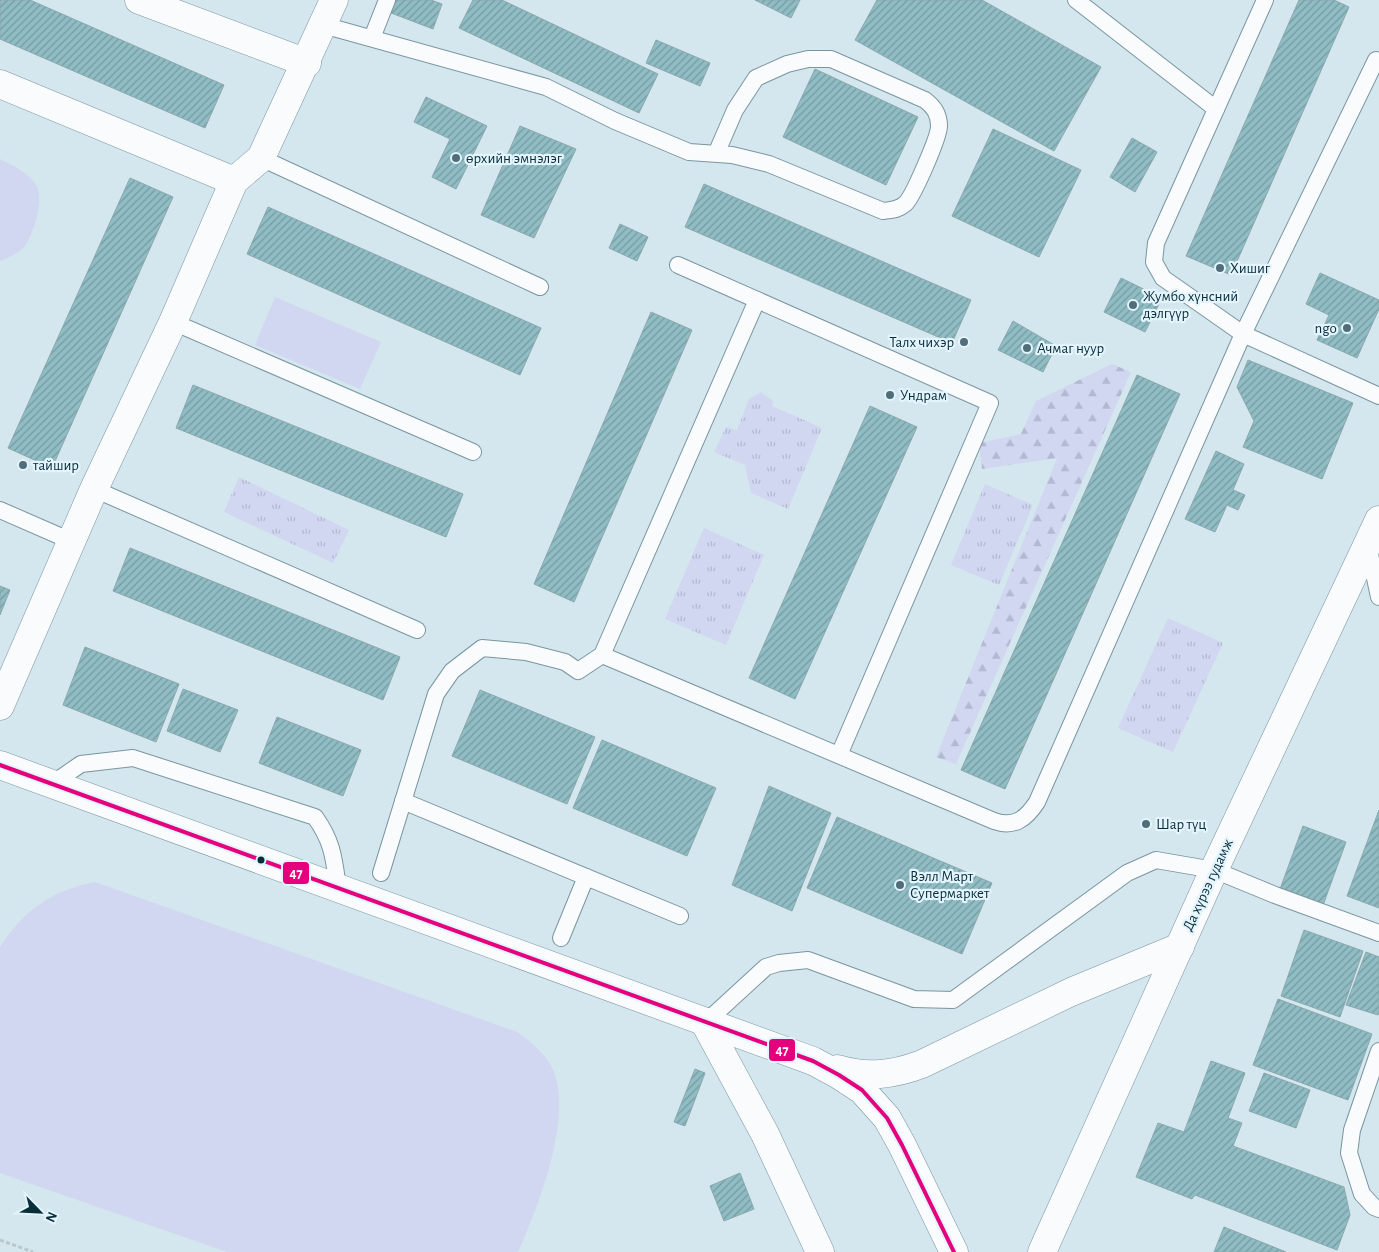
<svg xmlns="http://www.w3.org/2000/svg" width="1379" height="1252" font-family="'Alegreya Sans',sans-serif">
  <defs>
    <pattern id="forest-firs" width="22" height="20" patternUnits="userSpaceOnUse" patternTransform="scale(1.25)"><rect width="22" height="20" fill="#d1d7f1"/><path d="M5 1l3.5 6h-7zM16 11l3.5 6h-7z" fill="#b2b9d0"/></pattern>
    <pattern id="park-tufts" width="24" height="20" patternUnits="userSpaceOnUse" patternTransform="scale(1.25)"><rect width="24" height="20" fill="#d1d7f1"/><path d="M3 7l-1-3M5 7V3M7 7l1-3M15 17l-1-3M17 17v-4M19 17l1-3" fill="none" stroke="#b2b9d0"/></pattern>
    <pattern id="building-hatch" width="6" height="6" patternUnits="userSpaceOnUse" patternTransform="scale(1.25)"><rect width="6" height="6" fill="#90bdc4"/><path d="M-1 1l2-2M0 6l6-6M5 7l2-2" fill="none" stroke="#749aa0"/></pattern>
  </defs>
  <rect width="100%" height="100%" fill="#d4e6ee"/>
  <!-- grass -->
  <g fill="#d1d7f1">
    <path d="M 0,159 C 14,166 29,173 37,187 C 44,202 33,235 24,247 C 18,254 8,258 0,261 Z"/>
    <path d="M 275,297 L 381,342 L 360,389 L 255,345 Z"/>
    <path d="M 95,882 L 517,1032 C 530,1041 541,1050 550,1064 C 577,1109 538,1207 518,1252 L 227,1252 L 0,1173 L 0,947 C 24,910 51,891 95,882 Z"/>
  </g>
  <!-- forest -->
  <path fill="url(#forest-firs)" d="M 1112,364 L 1131,372 L 956,764 L 936,757 L 1057,458 L 982,469 L 979,443 L 1021,434 L 1036,401 Z"/>
  <!-- park -->
  <g fill="url(#park-tufts)">
    <path d="M 761,392 L 773,401 L 772,406 L 822,428 L 788,509 L 751,493 L 745,465 L 714,452 L 726,427 L 737,430 L 749,399 Z"/>
    <path d="M 239,477 L 349,530 L 333,563 L 224,512 Z"/>
    <path d="M 985,484 L 1033,505 L 999,585 L 951,565 Z"/>
    <path d="M 704,528 L 764,555 L 726,645 L 665,619 Z"/>
    <path d="M 1168,618 L 1223,643 L 1173,752 L 1118,728 Z"/>
  </g>
  <!-- building -->
  <g fill="url(#building-hatch)" stroke="#8aa8ae">
    <path d="M 0,0 L 30,0 L 224,85 L 205,128 L 0,39 Z"/>
    <path d="M 390,0 L 431,0 L 442,4 L 433,29 L 386,11 Z"/>
    <path d="M 473,0 L 502,0 L 658,74 L 639,113 L 459,28 Z"/>
    <path d="M 755,0 L 800,0 L 791,18 Z"/>
    <path d="M 877,0 L 982,0 L 1101,67 L 1054,151 L 855,40 Z"/>
    <path d="M 1299,0 L 1334,0 L 1349,7 L 1231,275 L 1186,256 Z"/>
    <path d="M 656,40 L 710,63 L 700,86 L 646,63 Z"/>
    <path d="M 815,69 L 918,117 L 886,185 L 783,137 Z"/>
    <path d="M 426,97 L 487,126 L 456,189 L 432,177 L 450,139 L 414,122 Z"/>
    <path d="M 520,126 L 576,149 L 534,238 L 481,215 Z"/>
    <path d="M 993,129 L 1081,170 L 1039,257 L 952,216 Z"/>
    <path d="M 1132,138 L 1157,152 L 1135,192 L 1110,177 Z"/>
    <path d="M 130,178 L 173,197 L 52,468 L 8,448 Z"/>
    <path d="M 704,184 L 971,300 L 952,343 L 685,227 Z"/>
    <path d="M 268,207 L 541,328 L 520,375 L 247,254 Z"/>
    <path d="M 620,224 L 648,237 L 637,261 L 609,248 Z"/>
    <path d="M 1320,273 L 1379,300 L 1379,309 L 1357,358 L 1317,340 L 1329,315 L 1306,304 Z"/>
    <path d="M 1121,278 L 1162,298 L 1145,332 L 1104,312 Z"/>
    <path d="M 651,312 L 692,330 L 574,602 L 534,584 Z"/>
    <path d="M 1013,321 L 1056,346 L 1043,372 L 998,350 Z"/>
    <path d="M 1248,360 L 1353,403 L 1322,479 L 1243,447 L 1254,421 L 1237,387 Z"/>
    <path d="M 1137,375 L 1180,394 L 1005,789 L 961,770 Z"/>
    <path d="M 193,385 L 463,494 L 446,537 L 176,428 Z"/>
    <path d="M 870,406 L 917,427 L 795,699 L 749,678 Z"/>
    <path d="M 1216,451 L 1244,464 L 1233,490 L 1245,495 L 1238,510 L 1227,505 L 1215,532 L 1185,519 Z"/>
    <path d="M 130,548 L 400,657 L 383,700 L 113,591 Z"/>
    <path d="M 0,586 L 10,590 L 0,615 Z"/>
    <path d="M 85,647 L 179,684 L 156,742 L 63,705 Z"/>
    <path d="M 183,689 L 238,710 L 220,752 L 167,731 Z"/>
    <path d="M 480,690 L 595,737 L 567,804 L 452,756 Z"/>
    <path d="M 277,717 L 361,750 L 343,796 L 259,763 Z"/>
    <path d="M 602,740 L 716,788 L 687,856 L 573,808 Z"/>
    <path d="M 769,786 L 831,813 L 792,911 L 732,885 Z"/>
    <path d="M 1379,810 L 1379,908 L 1347,896 Z"/>
    <path d="M 837,817 L 992,883 L 962,954 L 807,888 Z"/>
    <path d="M 1303,826 L 1346,842 L 1322,908 L 1279,892 Z"/>
    <path d="M 1304,930 L 1363,951 L 1340,1017 L 1281,996 Z"/>
    <path d="M 1366,952 L 1379,957 L 1379,1011 L 1378,1015 L 1346,1005 Z"/>
    <path d="M 1278,999 L 1372,1034 L 1348,1100 L 1253,1065 Z"/>
    <path d="M 1211,1061 L 1245,1073 L 1228,1118 L 1242,1123 L 1233,1146 L 1344,1187 L 1350,1215 L 1337,1250 L 1195,1195 L 1192,1199 L 1136,1177 L 1158,1123 L 1184,1132 Z"/>
    <path d="M 695,1069 L 705,1073 L 685,1126 L 674,1122 Z"/>
    <path d="M 1264,1073 L 1310,1090 L 1296,1128 L 1249,1111 Z"/>
    <path d="M 740,1173 L 754,1209 L 724,1221 L 710,1186 Z"/>
    <path d="M 1224,1227 L 1286,1252 L 1214,1252 Z"/>
  </g>
  <g fill="none" stroke-linecap="round" stroke-linejoin="round">
    <defs>
      <g id="service">
        <path d="M 1076,0 L 1216,109"/>
        <path d="M 1265,0 L 1156,243 L 1154,262 L 1163,278 L 1243,334 L 1376,60 L 1379,62"/>
        <path d="M 323,25 L 546,87 L 615,121 L 689,152 L 732,155 L 769,164 L 883,211 C 891,210 898,210 905,204 C 913,197 939,137 939,126 C 939,114 934,107 925,100 L 831,59 L 808,59 L 787,64 L 756,78 L 735,110 L 716,154"/>
        <path d="M 372,38 L 387,0"/>
        <path d="M 261,158 L 540,287"/>
        <path d="M 678,265 L 990,403 L 839,755"/>
        <path d="M 173,322 L 473,452"/>
        <path d="M 94,489 L 417,630"/>
        <path d="M 0,510 L 71,541"/>
        <path d="M 1368,545 L 1379,597"/>
        <path d="M 602,655 L 994,821 C 1014,828 1026,819 1037,802 L 1243,334 L 1379,396"/>
        <path d="M 52,784 L 81,764 L 133,758 L 315,817 C 333,842 334,859 338,888"/>
        <path d="M 403,801 L 680,916"/>
        <path d="M 381,873 L 436,694 L 452,671 L 482,648 L 526,652 L 565,662 L 578,671 L 602,655 L 757,300"/>
        <path d="M 561,938 L 586,877"/>
        <path d="M 705,1023 L 766,967 L 779,963 L 808,960 L 914,999 L 953,1000 L 1127,873 L 1156,860 L 1214,870 L 1275,895 L 1379,933"/>
        <path d="M 1379,1051 L 1352,1130 L 1349,1153 L 1362,1194 L 1374,1207 L 1379,1209"/>
      </g>
      <g id="minor">
        <path d="M 139,0 L 307,63"/>
        <path d="M 0,84 L 234,181"/>
        <path d="M 0,706 L 94,489 L 173,322 L 234,181 L 261,158 L 334,0"/>
        <path d="M 705,1023 L 765,1134 L 820,1252"/>
      </g>
      <g id="secondary">
        <path d="M 0,765 L 813,1061 L 839,1075 L 862,1090 L 887,1118 L 902,1145 L 954,1252"/>
        <path d="M 837,1069 C 867,1078 893,1075 922,1064 L 1071,992 L 1180,947"/>
        <path d="M 1042,1252 L 1214,870 L 1379,520"/>
      </g>
    </defs>
    <!-- service casing -->
    <use href="#service" stroke="#7996a0" stroke-width="18"/>
    <!-- minor casing -->
    <use href="#minor" stroke="#7996a0" stroke-width="29"/>
    <!-- secondary casing -->
    <use href="#secondary" stroke="#7996a0" stroke-width="29"/>
    <!-- path -->
    <path stroke="#bcc7cb" stroke-width="3" stroke-dasharray="4 2.5" stroke-linecap="butt" d="M 0,1240 L 33,1252"/>
    <!-- service -->
    <use href="#service" stroke="#f9fbfc" stroke-width="16"/>
    <!-- minor -->
    <use href="#minor" stroke="#f9fbfc" stroke-width="28"/>
    <!-- secondary -->
    <use href="#secondary" stroke="#f9fbfc" stroke-width="28"/>
    <defs>
      <path id="bus-1" d="M 0,765 L 813,1061 L 839,1075 L 862,1090 L 887,1118 L 902,1145 L 954,1252"/>
    </defs>
    <!-- bus-1 casing -->
    <use href="#bus-1" stroke="#e4f4fc" stroke-width="8"/>
    <!-- bus-1 -->
    <use href="#bus-1" stroke="#e5007d" stroke-width="4"/>
  </g>
  <!-- markers -->
  <g fill="#4f6e7a" stroke="#e4f4fc" stroke-width="2">
    <circle cx="456" cy="158" r="5"/>
    <circle cx="1220" cy="268" r="5"/>
    <circle cx="1133" cy="305" r="5"/>
    <circle cx="1347" cy="328" r="5"/>
    <circle cx="964" cy="342" r="5"/>
    <circle cx="1027" cy="348" r="5"/>
    <circle cx="890" cy="395" r="5"/>
    <circle cx="23" cy="465" r="5"/>
    <circle cx="1146" cy="824" r="5"/>
    <circle cx="900" cy="885" r="5"/>
  </g>
  <circle fill="#082e3c" stroke="#e4f4fc" stroke-width="2" cx="261" cy="860" r="4.5"/>
  <g text-anchor="middle" dominant-baseline="central" stroke-width="4.5" stroke-linejoin="round" paint-order="stroke">
    <!-- poi labels -->
    <g font-size="15" fill="#082e3c" stroke="#e4f4fc" text-anchor="start">
      <text x="466" y="158">өрхийн эмнэлэг</text>
      <text x="1230" y="268">Хишиг</text>
      <text x="1143" y="296">Жумбо хүнсний<tspan x="1143" dy="17">дэлгүүр</tspan></text>
      <text x="1337" y="328" text-anchor="end">ngo</text>
      <text x="954" y="342" text-anchor="end">Талх чихэр</text>
      <text x="1037" y="348">Ачмаг нуур</text>
      <text x="900" y="395">Ундрам</text>
      <text x="33" y="465">тайшир</text>
      <text x="1156" y="824">Шар түц</text>
      <text x="910" y="876">Вэлл Март<tspan x="910" dy="17">Супермаркет</tspan></text>
    </g>
    <!-- street labels -->
    <g font-size="15" fill="#082e3c" stroke="#e4f4fc">
      <text transform="translate(1208 885) rotate(-65)">Да хүрээ гудамж</text>
    </g>
  </g>
  <g stroke="#e4f4fc" stroke-width="2">
    <rect x="282" y="861" width="28" height="24" rx="5" fill="#e5007d"/>
    <rect x="768" y="1038" width="28" height="24" rx="5" fill="#e5007d"/>
  </g>
  <g font-size="14" text-anchor="middle" font-weight="bold" fill="#fff">
    <text x="296" y="878">47</text>
    <text x="782" y="1055">47</text>
  </g>
  <!-- north arrow -->
  <g transform="translate(40 1212) rotate(114)" stroke="#e4f4fc" stroke-width="4" paint-order="stroke">
  <path d="M0-4L9 19L0 12L-9 19Z" fill="#082e3c"/>
  <text y="-8" font-size="14" font-weight="bold" text-anchor="middle" fill="#082e3c">N</text>
  </g>
</svg>
